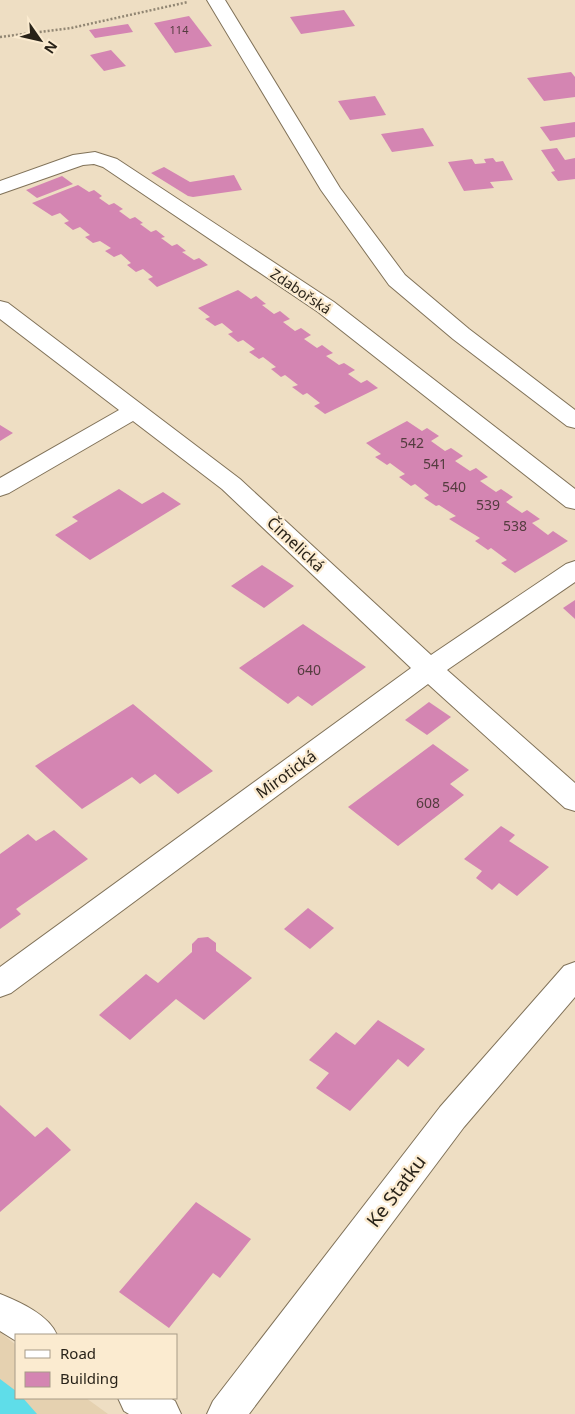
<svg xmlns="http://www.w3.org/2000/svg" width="575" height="1414" font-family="'Noto Sans',sans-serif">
  <rect width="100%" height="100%" fill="#eedec3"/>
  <!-- built -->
  <path fill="#e5d1b0" d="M 0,1332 L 16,1345 L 16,1398 L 86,1398 L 108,1414 L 0,1414 Z"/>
  <!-- water -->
  <path fill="#5fdde9" d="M 0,1379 L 16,1391 L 16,1398 L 23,1398 L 37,1414 L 0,1414 Z"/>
  <!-- building -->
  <g fill="#d485b2">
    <path d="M 344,10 L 355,26 L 301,34 L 290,17 Z"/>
    <path d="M 189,16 L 212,46 L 175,53 L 154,23 Z"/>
    <path d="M 128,24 L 133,32 L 95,38 L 89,30 Z"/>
    <path d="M 111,50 L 126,66 L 104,71 L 90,55 Z"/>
    <path d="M 571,72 L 575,77 L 575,97 L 544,101 L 527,78 Z"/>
    <path d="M 375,96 L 386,115 L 350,120 L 338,101 Z"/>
    <path d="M 575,122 L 575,137 L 550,141 L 540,127 Z"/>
    <path d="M 423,128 L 434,146 L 392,152 L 381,134 Z"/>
    <path d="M 557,148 L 565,160 L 575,158 L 575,179 L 558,181 L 551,172 L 555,171 L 541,150 Z"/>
    <path d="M 493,158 L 496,162 L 503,161 L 513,180 L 490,182 L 494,188 L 464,191 L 448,162 L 472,159 L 475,164 L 486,163 L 484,159 Z"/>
    <path d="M 164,167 L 190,182 L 234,175 L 242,190 L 193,197 L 188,196 L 151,173 Z"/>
    <path d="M 62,176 L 73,184 L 37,198 L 26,190 Z"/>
    <path d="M 78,185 L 89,192 L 94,190 L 102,196 L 99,198 L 109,205 L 114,203 L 123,209 L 119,211 L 130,219 L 135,217 L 143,223 L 140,224 L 151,232 L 156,230 L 165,237 L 161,238 L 172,246 L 177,244 L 186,251 L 182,252 L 194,260 L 199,258 L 208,265 L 157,287 L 148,279 L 153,277 L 143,269 L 136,272 L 127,265 L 131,263 L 121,254 L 114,257 L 105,251 L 111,248 L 100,241 L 93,243 L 85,237 L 90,235 L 80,227 L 73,230 L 64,223 L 69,221 L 60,213 L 52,216 L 32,203 Z"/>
    <path d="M 238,290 L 251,299 L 256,296 L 266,304 L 262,305 L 274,314 L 280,311 L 290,319 L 283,322 L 295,331 L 301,328 L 311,335 L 304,339 L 317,348 L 322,345 L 333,353 L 326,356 L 339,365 L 344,363 L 355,370 L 348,374 L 361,383 L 367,380 L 378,388 L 325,414 L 314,406 L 320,403 L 307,393 L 303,395 L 292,387 L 298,385 L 285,375 L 281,377 L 271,369 L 276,367 L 263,357 L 259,359 L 249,352 L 255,349 L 243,340 L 238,342 L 228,334 L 233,332 L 222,323 L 215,326 L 205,319 L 210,317 L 198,308 Z"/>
    <path d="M 407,421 L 422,431 L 427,428 L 439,436 L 431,441 L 445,451 L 451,448 L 463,456 L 455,461 L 470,471 L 476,468 L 488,477 L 480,481 L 496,492 L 501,489 L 513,497 L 506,502 L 522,513 L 527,510 L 540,519 L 532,523 L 548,535 L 553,531 L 568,541 L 515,573 L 501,563 L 507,560 L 491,548 L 488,550 L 475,541 L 480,538 L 449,519 L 456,516 L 439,505 L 436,506 L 424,498 L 429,495 L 415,484 L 411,486 L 399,477 L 405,474 L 390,463 L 387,465 L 375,457 L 381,454 L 366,443 Z"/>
    <path d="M 0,425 L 13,433 L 0,441 Z"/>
    <path d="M 119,489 L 142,504 L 163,492 L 181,504 L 90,560 L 55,535 L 78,521 L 72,517 Z"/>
    <path d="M 262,565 L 294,586 L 264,608 L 231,586 Z"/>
    <path d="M 575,600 L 575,619 L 563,608 Z"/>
    <path d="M 303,624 L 366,667 L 312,706 L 298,696 L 288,704 L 239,668 Z"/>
    <path d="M 429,702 L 451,717 L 427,735 L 405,720 Z"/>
    <path d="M 133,704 L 213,771 L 178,794 L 155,774 L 140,784 L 132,777 L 82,809 L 35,766 Z"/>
    <path d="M 433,744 L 469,770 L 450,784 L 464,795 L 398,846 L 348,807 Z"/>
    <path d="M 501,826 L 515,835 L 509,841 L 549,867 L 517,896 L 499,883 L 492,890 L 476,878 L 482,871 L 464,859 Z"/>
    <path d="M 54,830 L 88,859 L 16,909 L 21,914 L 0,929 L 0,854 L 28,834 L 36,841 Z"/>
    <path d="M 308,908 L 334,928 L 310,949 L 284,929 Z"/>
    <path d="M 208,937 L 216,943 L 216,951 L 252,978 L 204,1020 L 176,999 L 130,1040 L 99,1015 L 146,974 L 158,983 L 192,952 L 192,944 L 198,938 Z"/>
    <path d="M 378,1020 L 425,1049 L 408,1067 L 398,1059 L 350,1111 L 316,1088 L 329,1073 L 309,1060 L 336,1032 L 355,1045 Z"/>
    <path d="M 0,1105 L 35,1137 L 47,1127 L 71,1150 L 0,1212 Z"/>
    <path d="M 196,1202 L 251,1239 L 220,1278 L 213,1273 L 169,1328 L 119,1292 Z"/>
  </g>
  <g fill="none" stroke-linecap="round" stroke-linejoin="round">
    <defs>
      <g id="minor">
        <path d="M 95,152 L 117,159 L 334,302 L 575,489 L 575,509 L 566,507 L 318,312 L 103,167 L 94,164 L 83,165 L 0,194 L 0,181 L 73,155 Z"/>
        <path d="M 0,301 L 8,303 L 240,479 L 431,655 L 566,564 L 575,561 L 575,582 L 447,670 L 575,783 L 575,811 L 565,808 L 428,684 L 11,993 L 0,997 L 0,967 L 411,668 L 222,489 L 133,421 L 9,493 L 0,496 L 0,478 L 119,410 L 0,319 Z"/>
        <path d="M 575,962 L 575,997 L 464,1127 L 249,1414 L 207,1414 L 213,1401 L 440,1107 L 564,966 Z"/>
        <path d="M 0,1294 C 20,1302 49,1315 57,1335 L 16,1335 L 16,1341 L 0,1331 Z"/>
        <path d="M 118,1398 L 170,1398 L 175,1401 L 181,1414 L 129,1414 L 124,1411 Z"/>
      </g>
      <path id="tertiary" d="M 207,0 L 225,0 L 340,188 L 405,275 L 469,329 L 575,410 L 575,428 L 567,426 L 453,339 L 389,285 L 321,190 Z"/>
    </defs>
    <!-- minor casing -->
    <use href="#minor" stroke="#807259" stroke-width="2"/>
    <!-- tertiary casing -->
    <use href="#tertiary" stroke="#807259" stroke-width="2"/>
    <!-- path -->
    <path stroke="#918673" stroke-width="2.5" stroke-dasharray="2 2" stroke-linecap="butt" d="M 0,37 L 71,28 L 188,2"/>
    <!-- minor -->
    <use href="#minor" fill="#fff" fill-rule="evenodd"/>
    <!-- tertiary -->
    <use href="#tertiary" fill="#fff" fill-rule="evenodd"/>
  </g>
  <g text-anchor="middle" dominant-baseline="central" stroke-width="4.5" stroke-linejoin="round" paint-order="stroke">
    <!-- far-number labels -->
    <g font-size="11" fill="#543c3f">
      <text x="179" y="29">114</text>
    </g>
    <!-- far-street labels -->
    <g font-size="14" fill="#292319" stroke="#fbebd0">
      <text transform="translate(301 291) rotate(34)">Zdabořská</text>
    </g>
    <!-- number labels -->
    <g font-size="14" fill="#543c3f">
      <text x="412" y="442">542</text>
      <text x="435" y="463">541</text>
      <text x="454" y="486">540</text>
      <text x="488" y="504">539</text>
      <text x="515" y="525">538</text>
      <text x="309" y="669">640</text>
      <text x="428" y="802">608</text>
    </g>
    <!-- street labels -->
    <g font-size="16" fill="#292319" stroke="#fbebd0">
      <text transform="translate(296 544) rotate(43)">Čimelická</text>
      <text transform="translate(286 774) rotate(-36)">Mirotická</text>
    </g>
    <!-- near-street labels -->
    <g font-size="19" fill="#292319" stroke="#fbebd0">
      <text transform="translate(396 1191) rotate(-53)">Ke Statku</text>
    </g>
  </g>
  <!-- legend -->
  <rect x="15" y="1334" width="162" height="65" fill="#fbebd0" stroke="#a79b87"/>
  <rect x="25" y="1350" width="25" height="8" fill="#ffffff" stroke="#a79b87"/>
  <text x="60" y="1359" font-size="15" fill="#292319">Road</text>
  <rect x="25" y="1372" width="25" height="15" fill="#d485b2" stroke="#a79b87"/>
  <text x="60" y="1384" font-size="15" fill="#292319">Building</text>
  <!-- north arrow -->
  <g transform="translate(40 40) rotate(124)" stroke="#fbebd0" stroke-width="4" paint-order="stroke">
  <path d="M0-4L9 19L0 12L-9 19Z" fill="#292319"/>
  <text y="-8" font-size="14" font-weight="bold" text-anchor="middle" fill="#292319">N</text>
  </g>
</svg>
